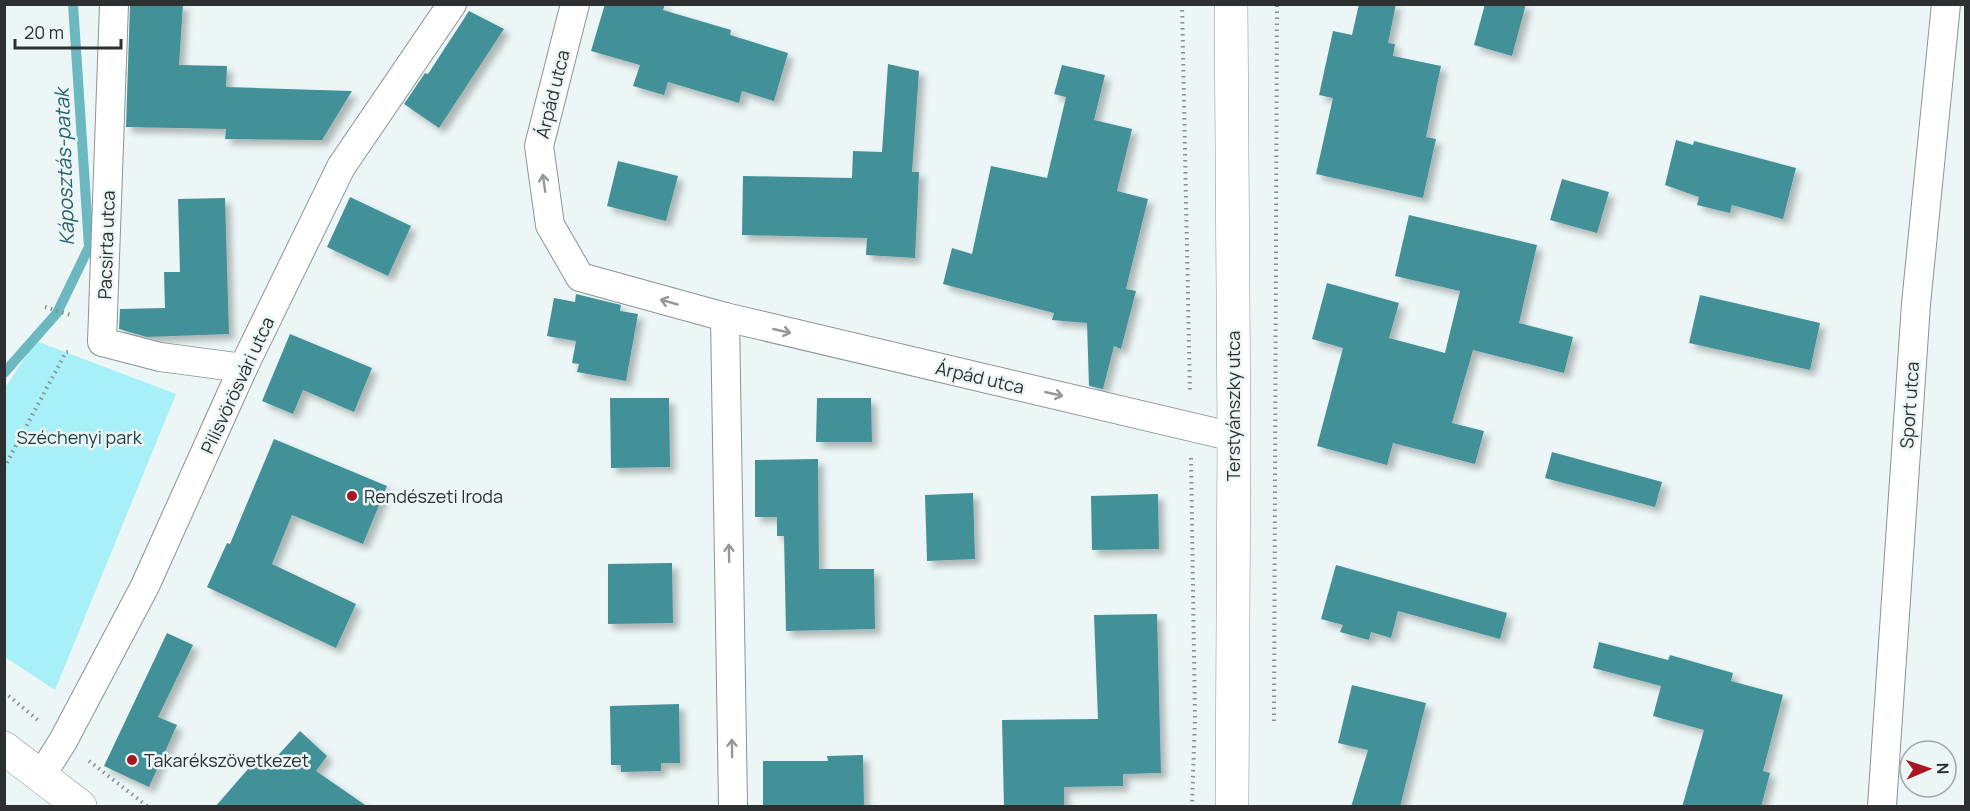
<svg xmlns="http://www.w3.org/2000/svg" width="1970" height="811" font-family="Manrope,sans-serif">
  <defs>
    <filter id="shadow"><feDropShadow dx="5.5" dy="5.5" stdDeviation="3" flood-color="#0004"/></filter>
  </defs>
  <rect width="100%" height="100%" fill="#ecf6f6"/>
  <!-- green -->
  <path fill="#a7f0f8" d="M 36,341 L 176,394 L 55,690 L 5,657 L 5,388 Z"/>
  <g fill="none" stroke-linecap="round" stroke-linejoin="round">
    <!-- stream -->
    <path stroke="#6bb8c0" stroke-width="10" d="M 4,373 L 57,313 L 89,247 L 73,4"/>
  </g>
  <!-- building -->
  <g fill="#429198" filter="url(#shadow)">
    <path d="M 130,4 L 183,4 L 179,65 L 227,66 L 226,87 L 352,91 L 322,140 L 225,139 L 226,129 L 126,127 Z"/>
    <path d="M 605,4 L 665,4 L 663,10 L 731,30 L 730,35 L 788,53 L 774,101 L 742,91 L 739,103 L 668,82 L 664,95 L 633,86 L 640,65 L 591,51 Z"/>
    <path d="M 1359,4 L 1396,4 L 1388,43 L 1395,44 L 1393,56 L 1441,66 L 1426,137 L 1436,139 L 1423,198 L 1316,174 L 1333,98 L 1319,95 L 1333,31 L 1352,35 Z"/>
    <path d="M 1485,4 L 1526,4 L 1512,56 L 1474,45 Z"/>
    <path d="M 469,11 L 504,29 L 439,128 L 404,104 L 425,73 L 428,74 Z"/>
    <path d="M 888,64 L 919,71 L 912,172 L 919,172 L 915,258 L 866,255 L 867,238 L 742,235 L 743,176 L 852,178 L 853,151 L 882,152 Z"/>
    <path d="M 1062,65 L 1105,75 L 1094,120 L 1132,129 L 1117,191 L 1148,199 L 1126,289 L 1136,291 L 1121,349 L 1114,346 L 1103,389 L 1089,386 L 1087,323 L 1052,320 L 1054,313 L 943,284 L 952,248 L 972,254 L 991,166 L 1047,178 L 1066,97 L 1054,94 Z"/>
    <path d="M 1676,140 L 1693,145 L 1694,141 L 1796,168 L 1783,219 L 1732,205 L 1730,213 L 1697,205 L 1699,197 L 1665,185 Z"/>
    <path d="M 618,161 L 678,176 L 666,221 L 607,206 Z"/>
    <path d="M 1562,179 L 1609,192 L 1597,233 L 1550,220 Z"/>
    <path d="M 350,197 L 411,226 L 388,276 L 327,247 Z"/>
    <path d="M 225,198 L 229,334 L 147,337 L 119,329 L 120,309 L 165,308 L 164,272 L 180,272 L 178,199 Z"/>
    <path d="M 1409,215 L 1537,245 L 1519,323 L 1573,337 L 1564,373 L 1473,350 L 1452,423 L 1484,431 L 1475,464 L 1393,443 L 1387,465 L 1317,446 L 1343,348 L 1312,339 L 1327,283 L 1399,303 L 1389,338 L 1445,353 L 1460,291 L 1395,276 Z"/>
    <path d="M 576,294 L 621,305 L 620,311 L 638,314 L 626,381 L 577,372 L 579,364 L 572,363 L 576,341 L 547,336 L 554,298 L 575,302 Z"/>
    <path d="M 1700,295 L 1820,323 L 1810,370 L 1689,343 Z"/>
    <path d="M 290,334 L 372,368 L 354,412 L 303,390 L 293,414 L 262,401 Z"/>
    <path d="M 610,398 L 669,398 L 670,467 L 611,468 Z"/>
    <path d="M 817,398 L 871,398 L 872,442 L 816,442 Z"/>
    <path d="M 274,439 L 387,486 L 363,544 L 292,515 L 272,564 L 356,604 L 336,648 L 207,587 L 227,543 L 230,544 Z"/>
    <path d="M 1552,452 L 1662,482 L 1655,507 L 1545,478 Z"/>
    <path d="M 818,459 L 819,569 L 874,569 L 875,629 L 786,631 L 784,536 L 777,536 L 777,517 L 755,517 L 755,460 Z"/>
    <path d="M 973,493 L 975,559 L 927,561 L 925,495 Z"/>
    <path d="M 1158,494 L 1159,549 L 1092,550 L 1091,496 Z"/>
    <path d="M 672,563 L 673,623 L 608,624 L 608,564 Z"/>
    <path d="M 1336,565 L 1507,613 L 1500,639 L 1398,611 L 1391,638 L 1371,632 L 1369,640 L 1340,632 L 1343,625 L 1321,619 Z"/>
    <path d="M 1157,614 L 1161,773 L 1123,774 L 1123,786 L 1064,787 L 1064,807 L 1004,807 L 1002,720 L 1098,719 L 1094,615 Z"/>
    <path d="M 167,633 L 193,645 L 158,717 L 177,725 L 149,787 L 104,766 Z"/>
    <path d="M 1599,642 L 1668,660 L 1670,655 L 1733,673 L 1731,681 L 1783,695 L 1763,771 L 1770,773 L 1761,807 L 1682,807 L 1704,730 L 1653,716 L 1661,686 L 1593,668 Z"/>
    <path d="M 1352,685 L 1426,703 L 1400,807 L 1351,807 L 1368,750 L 1338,743 Z"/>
    <path d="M 679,704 L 680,763 L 661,763 L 661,771 L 621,772 L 621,765 L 611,765 L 610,706 Z"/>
    <path d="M 300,731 L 327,756 L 316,771 L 368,807 L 215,807 L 261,754 L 271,763 Z"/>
    <path d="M 863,755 L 864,807 L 763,807 L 763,761 L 828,761 L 827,756 Z"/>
  </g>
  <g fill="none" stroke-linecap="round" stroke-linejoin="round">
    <defs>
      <g id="street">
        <path d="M 114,4 L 102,342 L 160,357 L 243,368"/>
        <path d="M 575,4 L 539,146 L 550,225 L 580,277 L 725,317 L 1234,437"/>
        <path d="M 725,317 L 733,806"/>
        <path d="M 41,776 L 63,741 L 145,586 L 243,368 L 341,167 L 452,4"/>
        <path d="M 1882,806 L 1916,304 L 1946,4"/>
      </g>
      <g id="secondary">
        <path d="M 1231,4 L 1234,437 L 1232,806"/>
        <path d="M 4,748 L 80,806"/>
      </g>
    </defs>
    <!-- street casing -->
    <use href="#street" stroke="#8b9394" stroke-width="30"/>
    <!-- secondary casing -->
    <use href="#secondary" stroke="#8b9394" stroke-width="34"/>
    <!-- path -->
    <g stroke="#888e8f" stroke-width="4" stroke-dasharray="1.5 4.5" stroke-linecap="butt">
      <path d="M 1182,4 L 1190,394"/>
      <path d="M 45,307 L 71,315"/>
      <path d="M 1191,458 L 1195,718 L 1192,806"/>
      <path d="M 4,468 L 66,352 L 71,351"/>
      <path d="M 4,692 L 39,721"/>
      <path d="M 1274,721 L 1277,4"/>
      <path d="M 89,761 L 147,806"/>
    </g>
    <!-- street -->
    <use href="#street" stroke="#fff" stroke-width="28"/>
    <!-- secondary -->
    <use href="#secondary" stroke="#fff" stroke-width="33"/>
  </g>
  <!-- one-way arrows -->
  <defs><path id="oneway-shaft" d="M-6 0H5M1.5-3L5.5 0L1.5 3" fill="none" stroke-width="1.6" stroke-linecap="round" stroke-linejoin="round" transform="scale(1.5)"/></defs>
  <g stroke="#969898">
    <use href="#oneway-shaft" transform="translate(544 183) rotate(-98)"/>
    <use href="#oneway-shaft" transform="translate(669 302) rotate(-164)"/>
    <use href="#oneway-shaft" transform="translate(782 331) rotate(13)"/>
    <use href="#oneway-shaft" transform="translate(1054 394) rotate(13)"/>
    <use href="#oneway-shaft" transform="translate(729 553) rotate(-91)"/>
    <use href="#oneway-shaft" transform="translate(732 748) rotate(-91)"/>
  </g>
  <!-- markers -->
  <g fill="#aa1523" stroke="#ecf6f6" stroke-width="2">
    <circle cx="352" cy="496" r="6"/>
    <circle cx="132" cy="760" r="6"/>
  </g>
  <g text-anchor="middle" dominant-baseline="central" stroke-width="5" stroke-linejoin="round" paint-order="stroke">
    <!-- street labels -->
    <g font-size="18" fill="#2d3031" stroke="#ecf6f6">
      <text transform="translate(552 94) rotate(-76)">Árpád utca</text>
      <text transform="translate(106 245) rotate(-88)">Pacsirta utca</text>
      <text transform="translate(980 377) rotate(13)">Árpád utca</text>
      <text transform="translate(237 385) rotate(-65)">Pilisvörösvári utca</text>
      <text transform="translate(1909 405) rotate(-86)">Sport utca</text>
      <text transform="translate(1233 406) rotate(-90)">Terstyánszky utca</text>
    </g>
    <!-- park labels -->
    <g font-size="18" fill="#183e41" stroke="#ecf6f6">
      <text x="79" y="437">Széchenyi park</text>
    </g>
    <!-- poi labels -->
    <g font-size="18" fill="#2d3031" stroke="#ecf6f6" text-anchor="start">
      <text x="364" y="496">Rendészeti Iroda</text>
      <text x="144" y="760">Takarékszövetkezet</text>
    </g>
    <!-- water labels -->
    <g font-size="20" font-style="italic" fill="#226268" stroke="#ecf6f6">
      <text transform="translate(64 167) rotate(-92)">Káposztás-patak</text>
    </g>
  </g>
  <!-- border -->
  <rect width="1970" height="811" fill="none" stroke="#2d3031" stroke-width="12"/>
  <!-- north arrow -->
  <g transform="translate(1928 769) rotate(88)"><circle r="28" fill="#ecf6f6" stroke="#a0a7a7" stroke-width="1.5"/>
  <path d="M0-4.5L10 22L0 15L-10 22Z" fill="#aa1523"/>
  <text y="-9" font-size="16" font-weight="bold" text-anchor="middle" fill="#2d3031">N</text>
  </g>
  <!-- scale -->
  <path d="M15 39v9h106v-9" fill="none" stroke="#2d3031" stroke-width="3"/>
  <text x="24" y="39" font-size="18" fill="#2d3031" stroke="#ecf6f6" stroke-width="4.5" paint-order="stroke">20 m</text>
</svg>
